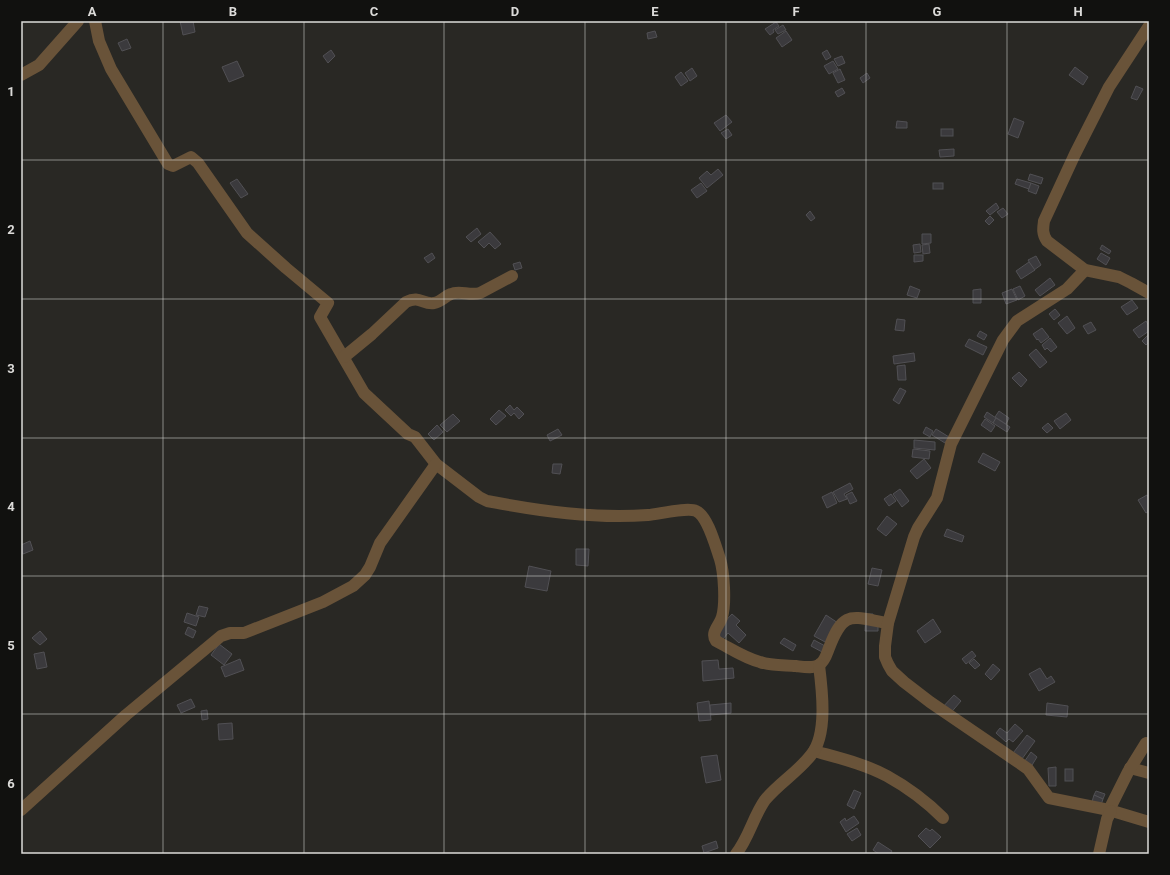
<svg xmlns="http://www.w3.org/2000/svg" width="1170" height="875" font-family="Roboto,sans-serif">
  <rect width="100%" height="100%" fill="#292824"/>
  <!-- building -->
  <g fill="#3b3a3d" stroke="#515054">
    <path d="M 180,21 L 193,21 L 195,32 L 183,35 Z"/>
    <path d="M 776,22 L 779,26 L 773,30 L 774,32 L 770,35 L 765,29 Z"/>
    <path d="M 783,25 L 786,30 L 778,34 L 775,30 Z"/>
    <path d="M 655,31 L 657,37 L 648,39 L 647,33 Z"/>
    <path d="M 786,31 L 792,40 L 782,47 L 776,38 Z"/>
    <path d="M 127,39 L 131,48 L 122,51 L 118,43 Z"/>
    <path d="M 331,50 L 335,56 L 328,63 L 323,56 Z"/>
    <path d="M 827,50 L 831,57 L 826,60 L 822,53 Z"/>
    <path d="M 842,56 L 845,63 L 838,66 L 834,59 Z"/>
    <path d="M 237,61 L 244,76 L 229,82 L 222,67 Z"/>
    <path d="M 833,61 L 838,69 L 829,74 L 824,66 Z"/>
    <path d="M 1075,67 L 1088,77 L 1083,85 L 1069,75 Z"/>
    <path d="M 692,68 L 697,76 L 690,81 L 685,73 Z"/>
    <path d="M 840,69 L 845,80 L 838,83 L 833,73 Z"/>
    <path d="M 681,72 L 688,81 L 681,86 L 675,77 Z"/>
    <path d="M 867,73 L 870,78 L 863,83 L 860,78 Z"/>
    <path d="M 1136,86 L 1143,89 L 1137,100 L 1131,98 Z"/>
    <path d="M 842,88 L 845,93 L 838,97 L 835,92 Z"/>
    <path d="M 726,115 L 732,122 L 720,131 L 714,123 Z"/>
    <path d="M 1014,118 L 1024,122 L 1018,138 L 1008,134 Z"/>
    <path d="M 897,121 L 907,122 L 907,128 L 896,128 Z"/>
    <path d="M 728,129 L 732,135 L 726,139 L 721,133 Z"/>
    <rect x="941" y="129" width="12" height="7"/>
    <path d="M 954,149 L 954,156 L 940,157 L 939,150 Z"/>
    <path d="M 718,169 L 723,175 L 707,188 L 699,178 L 707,171 L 711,175 Z"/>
    <path d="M 1030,174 L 1043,178 L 1041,184 L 1028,180 Z"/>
    <path d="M 237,179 L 248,194 L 241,198 L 230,183 Z"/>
    <path d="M 1017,179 L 1031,183 L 1029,189 L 1015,184 Z"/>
    <path d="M 701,183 L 707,191 L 697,198 L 691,190 Z"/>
    <rect x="933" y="183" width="10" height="6"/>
    <path d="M 1031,183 L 1039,186 L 1036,194 L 1028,191 Z"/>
    <path d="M 996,203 L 999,208 L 990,215 L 986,211 Z"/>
    <path d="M 1003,208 L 1008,214 L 1002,218 L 997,212 Z"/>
    <path d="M 810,211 L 815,218 L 811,221 L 806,215 Z"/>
    <path d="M 990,216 L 994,220 L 989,225 L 985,221 Z"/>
    <path d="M 477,228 L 481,234 L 471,242 L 466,237 Z"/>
    <path d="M 490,232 L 501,244 L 495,249 L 489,243 L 484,248 L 478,242 Z"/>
    <path d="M 922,234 L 931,234 L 931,243 L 922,244 Z"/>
    <path d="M 920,244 L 921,252 L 914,253 L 913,245 Z"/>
    <path d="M 929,244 L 930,253 L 923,254 L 922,245 Z"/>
    <path d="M 1102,245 L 1111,251 L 1109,254 L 1100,249 Z"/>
    <path d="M 432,253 L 435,258 L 428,263 L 424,258 Z"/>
    <path d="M 1101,253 L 1110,258 L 1106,265 L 1097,259 Z"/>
    <path d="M 914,255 L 923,255 L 923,261 L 914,262 Z"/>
    <path d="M 1036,256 L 1041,265 L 1034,270 L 1028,260 Z"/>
    <path d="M 520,262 L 522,268 L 515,270 L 513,264 Z"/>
    <path d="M 1029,262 L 1035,270 L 1021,279 L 1016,271 Z"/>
    <path d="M 1050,278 L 1055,285 L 1040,296 L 1035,290 Z"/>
    <path d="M 910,286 L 920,290 L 917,298 L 907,295 Z"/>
    <path d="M 1020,286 L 1025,296 L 1018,300 L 1013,289 Z"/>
    <path d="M 981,289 L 981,303 L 973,303 L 973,290 Z"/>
    <path d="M 1012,289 L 1017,300 L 1006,304 L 1002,293 Z"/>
    <path d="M 1132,300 L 1138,308 L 1127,315 L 1121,307 Z"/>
    <path d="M 1055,309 L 1060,315 L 1054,320 L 1049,314 Z"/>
    <path d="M 1067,316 L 1075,328 L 1067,334 L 1058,323 Z"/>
    <path d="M 897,319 L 905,320 L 904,331 L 895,330 Z"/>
    <path d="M 1146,321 L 1149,326 L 1149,331 L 1139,338 L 1133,330 Z"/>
    <path d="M 1091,322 L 1096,330 L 1088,334 L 1083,326 Z"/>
    <path d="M 1042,328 L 1049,337 L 1041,343 L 1038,339 L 1037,340 L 1033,334 Z"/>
    <path d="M 980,331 L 987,335 L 984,340 L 977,336 Z"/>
    <path d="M 1148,335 L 1149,342 L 1146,345 L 1142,341 Z"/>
    <path d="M 1050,338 L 1057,347 L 1051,352 L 1047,348 L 1045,350 L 1042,345 Z"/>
    <path d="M 969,339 L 987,347 L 983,355 L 965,346 Z"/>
    <path d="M 1036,349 L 1047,362 L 1040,368 L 1029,355 Z"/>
    <path d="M 914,353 L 915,361 L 894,364 L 893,356 Z"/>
    <path d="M 905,365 L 906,380 L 898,380 L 897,366 Z"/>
    <path d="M 1019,372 L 1027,380 L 1021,387 L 1012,378 Z"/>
    <path d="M 900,388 L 906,391 L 899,404 L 893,400 Z"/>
    <path d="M 510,405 L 514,410 L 517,407 L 524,414 L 519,419 L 514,413 L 511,416 L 505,410 Z"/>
    <path d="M 499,410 L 506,416 L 496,425 L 490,419 Z"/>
    <path d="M 999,411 L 1009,418 L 1006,424 L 995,417 Z"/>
    <path d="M 987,412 L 996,418 L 993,423 L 984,417 Z"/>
    <path d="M 1066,413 L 1071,420 L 1060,429 L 1054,421 Z"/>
    <path d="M 453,414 L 460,421 L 447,432 L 440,425 Z"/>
    <path d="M 996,418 L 1010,427 L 1007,432 L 993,423 Z"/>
    <path d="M 985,419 L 995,426 L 991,432 L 981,425 Z"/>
    <path d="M 1048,423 L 1053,428 L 1047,433 L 1042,428 Z"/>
    <path d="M 437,425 L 443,432 L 434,440 L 428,434 Z"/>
    <path d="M 926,427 L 933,431 L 930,437 L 923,433 Z"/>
    <path d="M 558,429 L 562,435 L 550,441 L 547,435 Z"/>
    <path d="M 936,429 L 949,437 L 945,443 L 932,435 Z"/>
    <path d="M 914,440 L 935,442 L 935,450 L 914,448 Z"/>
    <path d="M 913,449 L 930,451 L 929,459 L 912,457 Z"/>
    <path d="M 983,453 L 1000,462 L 995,471 L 978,462 Z"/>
    <path d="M 924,459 L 931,468 L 917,479 L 910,471 Z"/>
    <path d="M 553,464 L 562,464 L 560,474 L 552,473 Z"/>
    <path d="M 850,483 L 853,489 L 844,494 L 847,499 L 839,502 L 833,492 Z"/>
    <path d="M 900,489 L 909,501 L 902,507 L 893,494 Z"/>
    <path d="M 832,492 L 837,503 L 827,508 L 822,497 Z"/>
    <path d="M 852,492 L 857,501 L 850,504 L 846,495 Z"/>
    <path d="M 891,494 L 896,501 L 889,506 L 884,499 Z"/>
    <path d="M 1147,495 L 1149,498 L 1149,511 L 1146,513 L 1138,500 Z"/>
    <path d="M 887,516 L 897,524 L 886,536 L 877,529 Z"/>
    <path d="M 947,529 L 964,536 L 962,542 L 944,536 Z"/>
    <path d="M 30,541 L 33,550 L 23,554 L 21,550 L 21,545 Z"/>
    <path d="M 576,549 L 589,549 L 588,566 L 576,565 Z"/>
    <path d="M 529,566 L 551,571 L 547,591 L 525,587 Z"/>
    <path d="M 872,568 L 882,570 L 878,586 L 868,584 Z"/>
    <path d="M 199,606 L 208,608 L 205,617 L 196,615 Z"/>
    <path d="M 187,613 L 199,617 L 196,626 L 184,622 Z"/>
    <path d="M 732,614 L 740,621 L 736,625 L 746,635 L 739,643 L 728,633 L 723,639 L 715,632 Z"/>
    <path d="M 866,614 L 873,614 L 873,621 L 878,621 L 878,631 L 865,631 Z"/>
    <path d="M 826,615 L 838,623 L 827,643 L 814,636 Z"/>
    <path d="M 933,619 L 941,632 L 925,643 L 917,631 Z"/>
    <path d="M 188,627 L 196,631 L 193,638 L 185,634 Z"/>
    <path d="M 40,631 L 47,639 L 40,645 L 32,638 Z"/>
    <path d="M 784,638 L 796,645 L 793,651 L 780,643 Z"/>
    <path d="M 814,640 L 827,647 L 824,653 L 811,646 Z"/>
    <path d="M 219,644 L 232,654 L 224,665 L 211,655 Z"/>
    <path d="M 972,651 L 976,656 L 966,664 L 962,659 Z"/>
    <path d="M 44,652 L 47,667 L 37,669 L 34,654 Z"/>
    <path d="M 240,659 L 244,670 L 225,677 L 221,667 Z"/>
    <path d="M 974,659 L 980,665 L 975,669 L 969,663 Z"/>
    <path d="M 718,660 L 719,669 L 733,668 L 734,678 L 703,681 L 702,661 Z"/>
    <path d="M 993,664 L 1000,670 L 991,680 L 985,674 Z"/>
    <path d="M 1040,668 L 1047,679 L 1051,676 L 1055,682 L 1039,691 L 1029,674 Z"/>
    <path d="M 954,695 L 961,701 L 948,716 L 941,709 Z"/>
    <path d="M 191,699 L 195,707 L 181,713 L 177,705 Z"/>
    <path d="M 709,701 L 711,720 L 699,721 L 697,703 Z"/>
    <path d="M 731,703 L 731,713 L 711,715 L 710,705 Z"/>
    <path d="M 1047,703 L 1068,706 L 1067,717 L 1046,715 Z"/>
    <path d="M 207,710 L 208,719 L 202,720 L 201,711 Z"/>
    <path d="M 232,723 L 233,739 L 219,740 L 218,724 Z"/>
    <path d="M 1015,724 L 1023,731 L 1013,742 L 1009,739 L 1006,742 L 996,733 L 1000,728 L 1007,733 Z"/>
    <path d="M 1027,735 L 1035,741 L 1019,763 L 1010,757 Z"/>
    <path d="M 1031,752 L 1037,757 L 1029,770 L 1022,765 Z"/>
    <path d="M 717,755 L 721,780 L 706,783 L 701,757 Z"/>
    <path d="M 1056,767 L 1056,786 L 1049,786 L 1048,768 Z"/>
    <rect x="1065" y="769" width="8" height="12"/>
    <path d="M 854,790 L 861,793 L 854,809 L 847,805 Z"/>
    <path d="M 1096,791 L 1105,794 L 1103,799 L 1094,795 Z"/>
    <path d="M 1094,795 L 1103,799 L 1100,808 L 1091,805 Z"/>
    <path d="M 854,816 L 859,823 L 846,832 L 840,822 L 845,818 L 846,821 Z"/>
    <path d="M 857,828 L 861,835 L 852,841 L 847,834 Z"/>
    <path d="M 926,828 L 930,831 L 932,829 L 941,837 L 930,848 L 918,836 Z"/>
    <path d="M 716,841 L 718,848 L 704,853 L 702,846 Z"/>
    <path d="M 878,842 L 892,851 L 890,854 L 879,854 L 873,850 Z"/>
  </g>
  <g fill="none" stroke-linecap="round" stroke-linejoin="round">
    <!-- street -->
    <g stroke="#695339" stroke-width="12">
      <path d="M 95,21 L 99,41 L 111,69 L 168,164 L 173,166 L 191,157 L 198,163 L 247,233 L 286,268 L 328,303 L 320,317 L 364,393 L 408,434 L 415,437 L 436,464 L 479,497 L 487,501 C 540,511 594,519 648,515 C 659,514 688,507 696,511 C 708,516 716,548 720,559 C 724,572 726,603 722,617 C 720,625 710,632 716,641 C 730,648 744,658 760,662 C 771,666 785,665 796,666 C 804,667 814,669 820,664 C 825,661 827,653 829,648 C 844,609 851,617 888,623"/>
      <path d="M 1149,26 L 1109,87 L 1075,154 L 1044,221 C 1043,228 1042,234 1047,241 L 1085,270 L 1119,277 L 1131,283 L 1149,293"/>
      <path d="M 21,75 L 39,65 L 78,21"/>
      <path d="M 1085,270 L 1067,289 L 1017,321 L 1003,340 L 951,444 L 937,498 L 918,528 L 914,537 L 888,623 L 885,646 L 885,657 L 888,664 L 892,671 L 904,682 L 930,702 L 1015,760 L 1028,769 L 1049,798 L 1109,810 L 1149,822"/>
      <path d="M 344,357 L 372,334 L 406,302 C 420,295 423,305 434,303 C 441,302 445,296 451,294 C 459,290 470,296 480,293 L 512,276"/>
      <path d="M 814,751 C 839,758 865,764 887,776 C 907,787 927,802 943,818"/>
      <path d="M 1130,768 L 1149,773"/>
      <path d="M 21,810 L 126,715 L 221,636 L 230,633 L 244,633 L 323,602 L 353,586 L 365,575 L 370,567 L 380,543 L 436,464"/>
      <path d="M 1109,810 L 1128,772 L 1146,743"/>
      <path d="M 736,854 C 749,838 753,817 765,800 C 779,783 798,772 811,755 C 828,735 822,689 819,665"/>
      <path d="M 1099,854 L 1107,819 L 1111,811"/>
    </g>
  </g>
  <!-- grid -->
  <path fill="none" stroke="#dcdbd9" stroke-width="1" stroke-opacity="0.55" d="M 163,21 L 163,854M 304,21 L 304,854M 444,21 L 444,854M 585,21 L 585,854M 726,21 L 726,854M 866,21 L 866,854M 1007,21 L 1007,854M 21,160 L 1149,160M 21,299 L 1149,299M 21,438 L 1149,438M 21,576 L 1149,576M 21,714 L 1149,714"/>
  <!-- border -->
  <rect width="1170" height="875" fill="none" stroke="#11110f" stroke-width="44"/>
  <rect x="22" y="22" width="1126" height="831" fill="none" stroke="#dcdbd9" stroke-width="1.5"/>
  <g font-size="13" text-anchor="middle" font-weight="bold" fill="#dcdbd9">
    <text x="92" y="16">A</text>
    <text x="233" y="16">B</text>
    <text x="374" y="16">C</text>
    <text x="515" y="16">D</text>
    <text x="655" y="16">E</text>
    <text x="796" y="16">F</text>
    <text x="937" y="16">G</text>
    <text x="1078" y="16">H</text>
    <text x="11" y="96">1</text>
    <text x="11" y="234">2</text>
    <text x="11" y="373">3</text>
    <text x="11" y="511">4</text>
    <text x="11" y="650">5</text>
    <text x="11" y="788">6</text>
  </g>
</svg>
